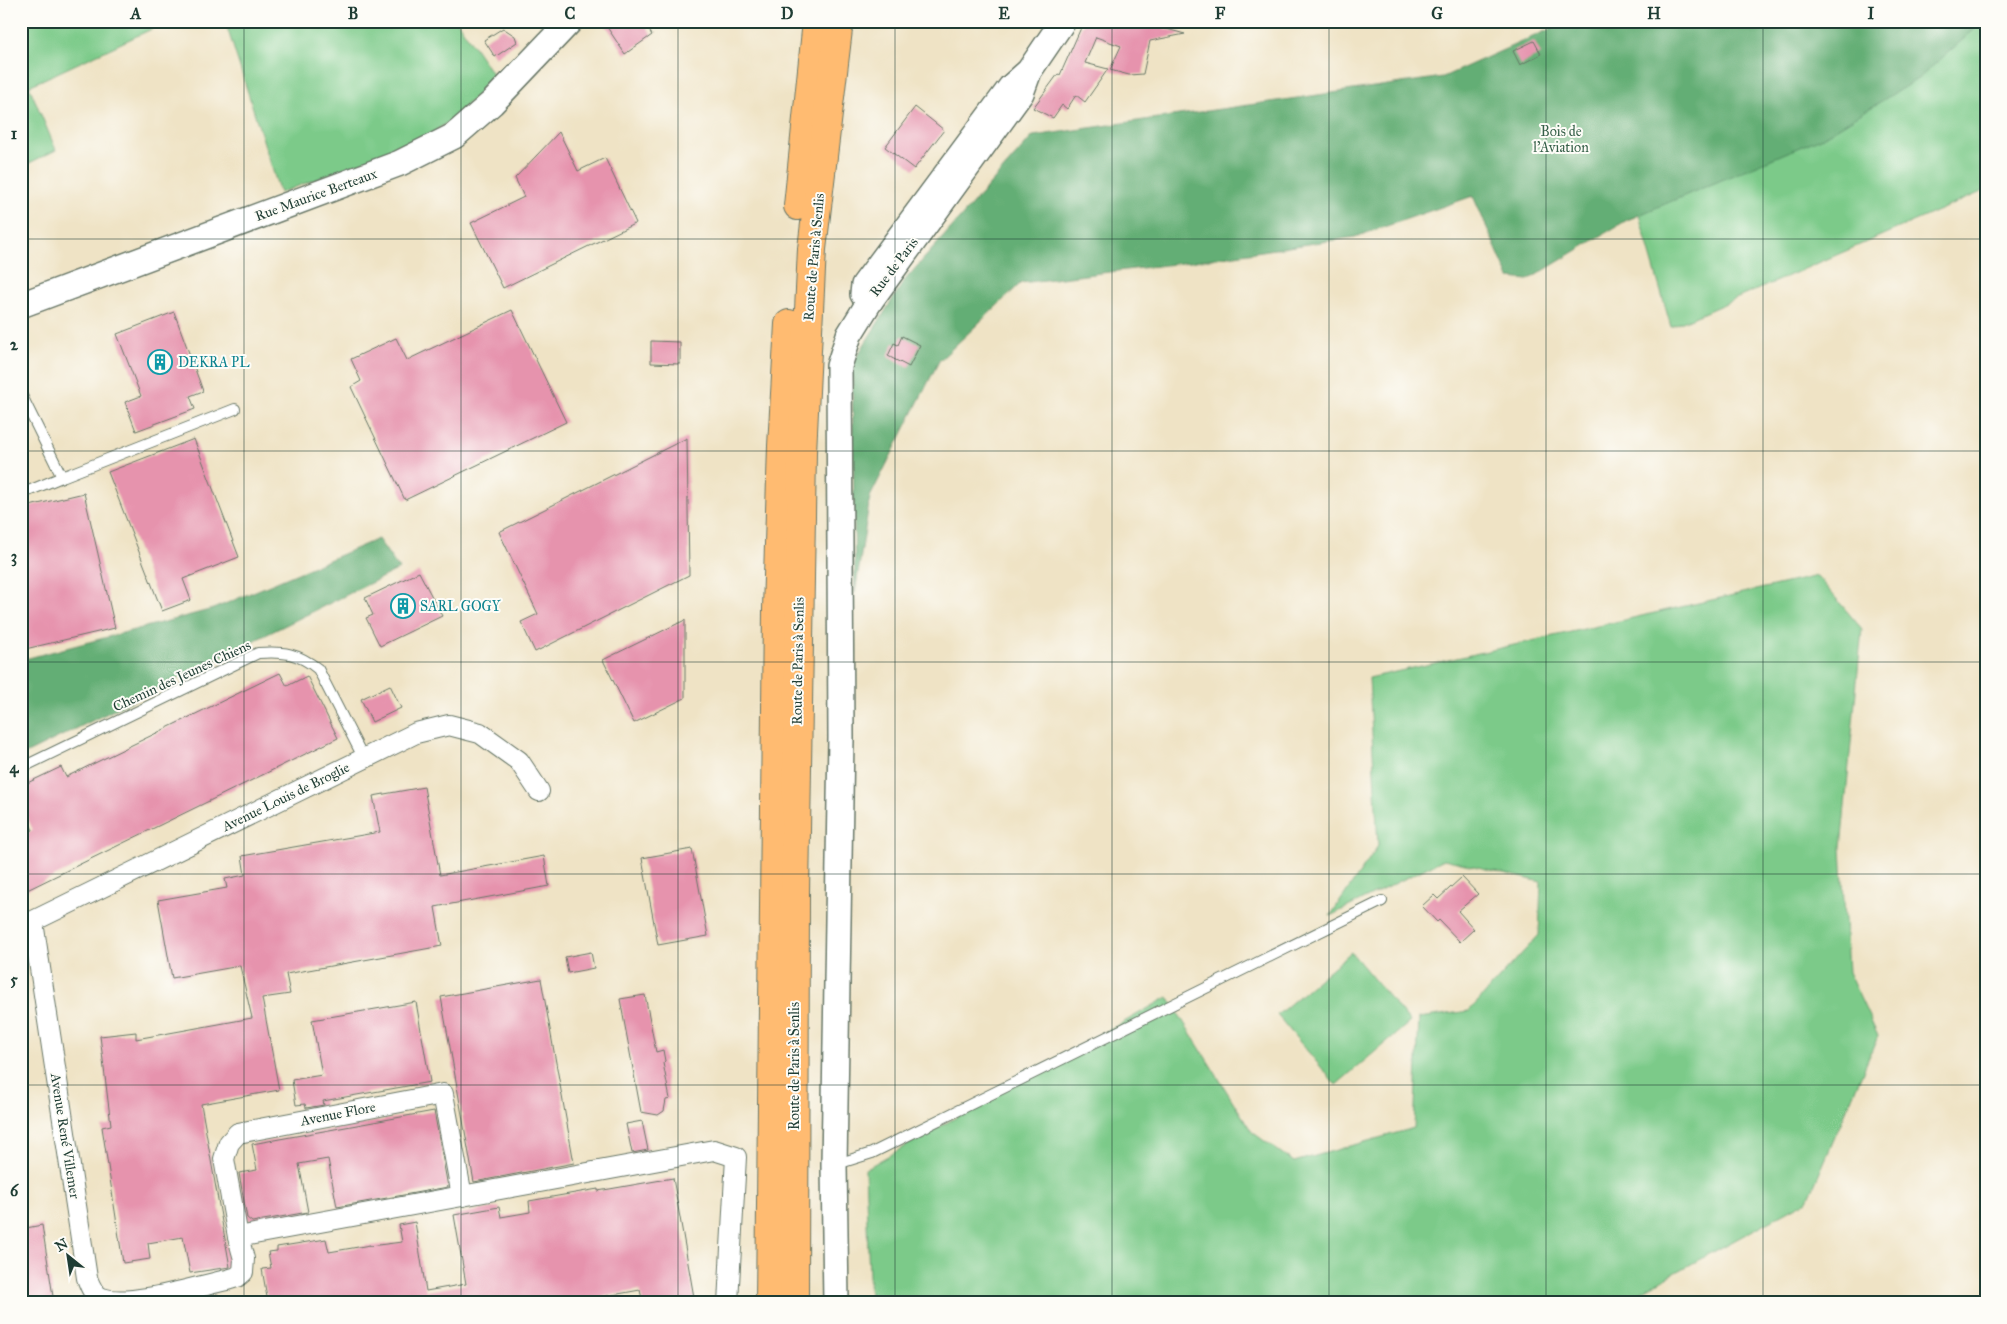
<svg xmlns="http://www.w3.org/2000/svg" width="2007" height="1324" font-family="'IM FELL Great Primer',serif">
  <rect width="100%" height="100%" fill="#fdfcf7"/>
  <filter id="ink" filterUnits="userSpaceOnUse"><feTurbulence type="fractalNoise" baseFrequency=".02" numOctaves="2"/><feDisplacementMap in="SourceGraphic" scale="10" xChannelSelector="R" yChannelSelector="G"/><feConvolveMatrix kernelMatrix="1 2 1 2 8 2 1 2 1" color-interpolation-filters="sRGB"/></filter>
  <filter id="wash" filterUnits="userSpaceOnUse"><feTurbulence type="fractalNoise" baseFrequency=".0096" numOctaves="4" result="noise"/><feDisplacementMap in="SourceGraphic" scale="20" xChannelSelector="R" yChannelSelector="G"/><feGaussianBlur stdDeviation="1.12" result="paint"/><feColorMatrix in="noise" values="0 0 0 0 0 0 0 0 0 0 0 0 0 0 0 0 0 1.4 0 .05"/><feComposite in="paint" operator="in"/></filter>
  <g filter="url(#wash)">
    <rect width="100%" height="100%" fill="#efe3c5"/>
    <!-- green -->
    <g fill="#7bca89" stroke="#4d845e">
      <path d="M 21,21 L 169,21 L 29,86 L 56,150 L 21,167 Z"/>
      <path d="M 225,21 L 457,21 L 495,78 L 451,120 L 425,138 L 280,193 Z"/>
      <path d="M 1563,21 L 1986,21 L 1986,190 L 1671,327 L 1639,215 L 1627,220 L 1551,28 Z"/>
      <path d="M 1817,576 L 1862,629 L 1841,848 L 1848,972 L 1878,1036 L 1808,1200 L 1620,1303 L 870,1303 L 865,1169 L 1168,997 L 1252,1132 L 1294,1162 L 1414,1128 L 1419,1018 L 1469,1011 L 1539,935 L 1541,882 L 1444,859 L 1330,916 L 1378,846 L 1369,678 Z"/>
      <path d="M 1351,952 L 1410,1022 L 1336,1085 L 1277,1015 Z"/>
    </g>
    <!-- forest -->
    <g fill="#64ae75" stroke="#427654">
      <path d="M 1568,21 L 1984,21 L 1919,78 L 1821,138 L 1627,220 L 1528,280 L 1509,278 L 1473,196 L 1355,237 L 1182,263 L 1021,283 L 939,361 L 870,497 L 855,593 L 852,364 L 904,281 L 1033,136 L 1443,77 Z"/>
      <path d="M 378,539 L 399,569 L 21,756 L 21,660 L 213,609 Z"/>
    </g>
    <g id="blocks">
      <!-- building -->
      <g fill="#e693ad">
        <path d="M 603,21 L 643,21 L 652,35 L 625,54 Z"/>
        <path d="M 1084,21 L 1137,21 L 1185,34 L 1150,41 L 1143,74 L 1129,75 L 1110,70 L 1121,46 L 1096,37 L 1085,63 L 1108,69 L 1085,102 L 1076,95 L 1067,109 L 1062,105 L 1053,118 L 1033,108 L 1058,74 L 1060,75 Z"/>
        <path d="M 503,28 L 515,36 L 517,42 L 495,57 L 484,40 Z"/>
        <path d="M 1534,41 L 1541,54 L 1520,65 L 1513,51 Z"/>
        <path d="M 915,107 L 944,130 L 914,169 L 885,147 Z"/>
        <path d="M 559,132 L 578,171 L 605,158 L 636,223 L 503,288 L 471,223 L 524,197 L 515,178 Z"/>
        <path d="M 512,310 L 566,422 L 405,500 L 351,387 L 361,381 L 351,359 L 396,338 L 407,360 Z"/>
        <path d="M 174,312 L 203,391 L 190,396 L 195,409 L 136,431 L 125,402 L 141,396 L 117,334 Z"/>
        <path d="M 902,336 L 920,345 L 909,367 L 888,356 L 894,343 L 898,345 Z"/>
        <path d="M 651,341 L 680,342 L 680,364 L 651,363 Z"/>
        <path d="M 687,438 L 689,575 L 535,652 L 521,622 L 538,614 L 499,532 Z"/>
        <path d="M 194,439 L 239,557 L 183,579 L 191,600 L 162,611 L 108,472 Z"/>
        <path d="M 84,493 L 115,628 L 21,650 L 21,508 Z"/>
        <path d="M 419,572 L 442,616 L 380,646 L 366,618 L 373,615 L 365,598 Z"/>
        <path d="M 685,620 L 685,698 L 634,723 L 603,660 Z"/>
        <path d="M 280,673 L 287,686 L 307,676 L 338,738 L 21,893 L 21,836 L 33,830 L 21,805 L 21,786 L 61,767 L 66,777 Z"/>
        <path d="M 390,685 L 401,708 L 372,722 L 361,699 Z"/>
        <path d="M 424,787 L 440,875 L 544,856 L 549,886 L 435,907 L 442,946 L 286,974 L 290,994 L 262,998 L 279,1090 L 201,1104 L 230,1267 L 190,1273 L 183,1237 L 148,1243 L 150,1259 L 123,1263 L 102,1127 L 111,1125 L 100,1036 L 136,1032 L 136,1039 L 252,1018 L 240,966 L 172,978 L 158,900 L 227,888 L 225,879 L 245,875 L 242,856 L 380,832 L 373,796 Z"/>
        <path d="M 692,849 L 708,936 L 658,945 L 642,858 Z"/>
        <path d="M 1462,877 L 1478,894 L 1458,911 L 1474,929 L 1460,942 L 1439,920 L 1437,922 L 1422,906 L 1434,895 L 1438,899 Z"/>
        <path d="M 591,952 L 594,968 L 568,973 L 565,957 Z"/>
        <path d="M 541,979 L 574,1163 L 474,1182 L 441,997 Z"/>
        <path d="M 645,995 L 656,1052 L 663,1050 L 665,1061 L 663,1063 L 670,1099 L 666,1100 L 664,1111 L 658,1115 L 641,1112 L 620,999 Z"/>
        <path d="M 416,1002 L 430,1082 L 323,1101 L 324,1105 L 306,1108 L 305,1104 L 296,1105 L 292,1080 L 322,1075 L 312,1020 Z"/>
        <path d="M 434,1111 L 448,1187 L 337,1207 L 328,1159 L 299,1164 L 308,1212 L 252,1222 L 247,1218 L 239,1173 L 257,1170 L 252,1144 Z"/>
        <path d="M 642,1121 L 648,1150 L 632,1153 L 626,1124 Z"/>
        <path d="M 673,1178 L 695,1303 L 643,1303 L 640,1290 L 569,1303 L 268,1303 L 262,1269 L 271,1268 L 268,1252 L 277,1251 L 277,1247 L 326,1239 L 329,1252 L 370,1245 L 370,1246 L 402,1242 L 399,1225 L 415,1222 L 426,1291 L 466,1284 L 454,1215 L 499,1207 L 501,1217 L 530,1212 L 529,1201 L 598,1189 L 598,1191 Z"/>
        <path d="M 42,1225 L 54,1303 L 21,1303 L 21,1229 Z"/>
      </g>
    </g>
  </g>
  <g filter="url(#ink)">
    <use href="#blocks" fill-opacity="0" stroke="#687767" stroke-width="1"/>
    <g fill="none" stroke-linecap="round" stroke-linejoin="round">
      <defs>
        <g id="service">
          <path d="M 21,394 L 62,477 L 235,409"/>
          <path d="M 21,494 L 62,477"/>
          <path d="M 21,768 L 258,653 C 283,651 298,653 318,669 L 364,759"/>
          <path d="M 834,1165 L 872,1153 L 1382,901"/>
        </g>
        <g id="minor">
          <path d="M 33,922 L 87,1278 C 90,1286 93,1295 102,1298 C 129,1308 198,1286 227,1280 L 237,1277 L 243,1272 L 244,1259 L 238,1237 L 224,1159 L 229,1143 L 238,1133 L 443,1094 L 462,1196"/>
          <path d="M 21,927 L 416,733 L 449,725 L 480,733 L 519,761 L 539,791"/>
          <path d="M 238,1237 L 714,1150 L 736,1157 L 728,1303"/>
        </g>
        <g id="tertiary">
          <path d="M 1029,71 L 1011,87 L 864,285 L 863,294 L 870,301 L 1021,93 L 1029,71 L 1063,21"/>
          <path d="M 21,305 L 400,163 L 454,136 L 492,103 L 570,21"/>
          <path d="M 836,1303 L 834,1165 L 841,738 L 839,366 L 849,335 L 870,301"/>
        </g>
        <g id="primary">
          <path d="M 798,206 L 817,21"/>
          <path d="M 770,1303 L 777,609 L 782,446 L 789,324"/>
          <path d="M 794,1303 L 795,894 L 802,452 L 812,249 L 839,21"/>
        </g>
      </defs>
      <!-- service casing -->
      <use href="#service" stroke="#687767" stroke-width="12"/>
      <!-- minor casing -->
      <use href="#minor" stroke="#687767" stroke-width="22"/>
      <!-- tertiary casing -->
      <use href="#tertiary" stroke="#687767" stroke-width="28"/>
      <!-- primary casing -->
      <use href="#primary" stroke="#687767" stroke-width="30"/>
      <!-- service -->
      <use href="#service" stroke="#fff" stroke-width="10"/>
      <!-- minor -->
      <use href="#minor" stroke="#fff" stroke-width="20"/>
      <!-- tertiary -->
      <use href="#tertiary" stroke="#fff" stroke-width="25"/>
      <!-- primary -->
      <use href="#primary" stroke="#ffbb71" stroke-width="28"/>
    </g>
  </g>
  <!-- grid -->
  <path fill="none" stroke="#1f3d34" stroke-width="1" stroke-opacity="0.55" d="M 244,21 L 244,1303M 461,21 L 461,1303M 678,21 L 678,1303M 895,21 L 895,1303M 1112,21 L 1112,1303M 1329,21 L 1329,1303M 1546,21 L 1546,1303M 1763,21 L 1763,1303M 21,239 L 1986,239M 21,451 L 1986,451M 21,662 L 1986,662M 21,874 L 1986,874M 21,1085 L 1986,1085"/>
  <!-- icons -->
  <defs>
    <symbol id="building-ring" viewBox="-11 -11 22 22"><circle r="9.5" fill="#fdfcf7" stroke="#0f9aa8" stroke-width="1.5"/><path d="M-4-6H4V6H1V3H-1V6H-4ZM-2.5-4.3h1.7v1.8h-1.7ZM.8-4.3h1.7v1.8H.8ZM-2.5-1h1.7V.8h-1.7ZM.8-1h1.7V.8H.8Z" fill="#0f9aa8"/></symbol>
  </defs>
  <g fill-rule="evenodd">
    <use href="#building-ring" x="146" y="348" width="28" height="28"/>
    <use href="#building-ring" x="389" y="592" width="28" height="28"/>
  </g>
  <g text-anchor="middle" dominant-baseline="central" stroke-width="4" stroke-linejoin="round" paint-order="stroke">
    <!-- park labels -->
    <g font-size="14" fill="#366049" stroke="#fdfcf7">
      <text x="1561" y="131">Bois de<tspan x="1561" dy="16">l'Aviation</tspan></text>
    </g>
    <!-- street labels -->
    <g font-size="14" fill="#1f3d34" stroke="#fdfcf7">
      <text transform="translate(316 195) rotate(-20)">Rue Maurice Berteaux</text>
      <text transform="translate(814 257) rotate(-85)">Route de Paris à Senlis</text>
      <text transform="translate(894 267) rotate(-53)">Rue de Paris</text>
      <text transform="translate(798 661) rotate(-89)">Route de Paris à Senlis</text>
      <text transform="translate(182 676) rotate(-25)">Chemin des Jeunes Chiens</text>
      <text transform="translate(286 797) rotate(-26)">Avenue Louis de Broglie</text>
      <text transform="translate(794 1066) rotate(-90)">Route de Paris à Senlis</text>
      <text transform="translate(338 1114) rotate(-11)">Avenue Flore</text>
      <text transform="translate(65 1136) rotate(81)">Avenue René Villemer</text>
    </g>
    <!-- culture labels -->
    <g font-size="14" fill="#0d838f" stroke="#fdfcf7" text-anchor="start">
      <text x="178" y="362">DEKRA PL</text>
      <text x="420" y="606">SARL GOGY</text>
    </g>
  </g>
  <!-- margin -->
  <rect width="2007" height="1324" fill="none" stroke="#fdfcf7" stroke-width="55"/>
  <!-- north arrow -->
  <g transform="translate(68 1256) rotate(330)" stroke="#fdfcf7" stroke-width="4" paint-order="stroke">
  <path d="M0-4L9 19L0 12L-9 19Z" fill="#1f3d34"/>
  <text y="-8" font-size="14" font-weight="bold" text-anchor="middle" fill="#1f3d34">N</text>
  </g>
  <rect x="28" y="28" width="1952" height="1268" fill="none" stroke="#1f3d34" stroke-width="2"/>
  <g font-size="16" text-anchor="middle" font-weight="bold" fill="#1f3d34">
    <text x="136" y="19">A</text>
    <text x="353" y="19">B</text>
    <text x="570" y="19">C</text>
    <text x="787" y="19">D</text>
    <text x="1004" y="19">E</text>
    <text x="1220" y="19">F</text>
    <text x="1437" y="19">G</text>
    <text x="1654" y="19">H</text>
    <text x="1871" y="19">I</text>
    <text x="14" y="139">1</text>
    <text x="14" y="350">2</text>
    <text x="14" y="562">3</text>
    <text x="14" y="773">4</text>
    <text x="14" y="985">5</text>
    <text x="14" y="1196">6</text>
  </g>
</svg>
